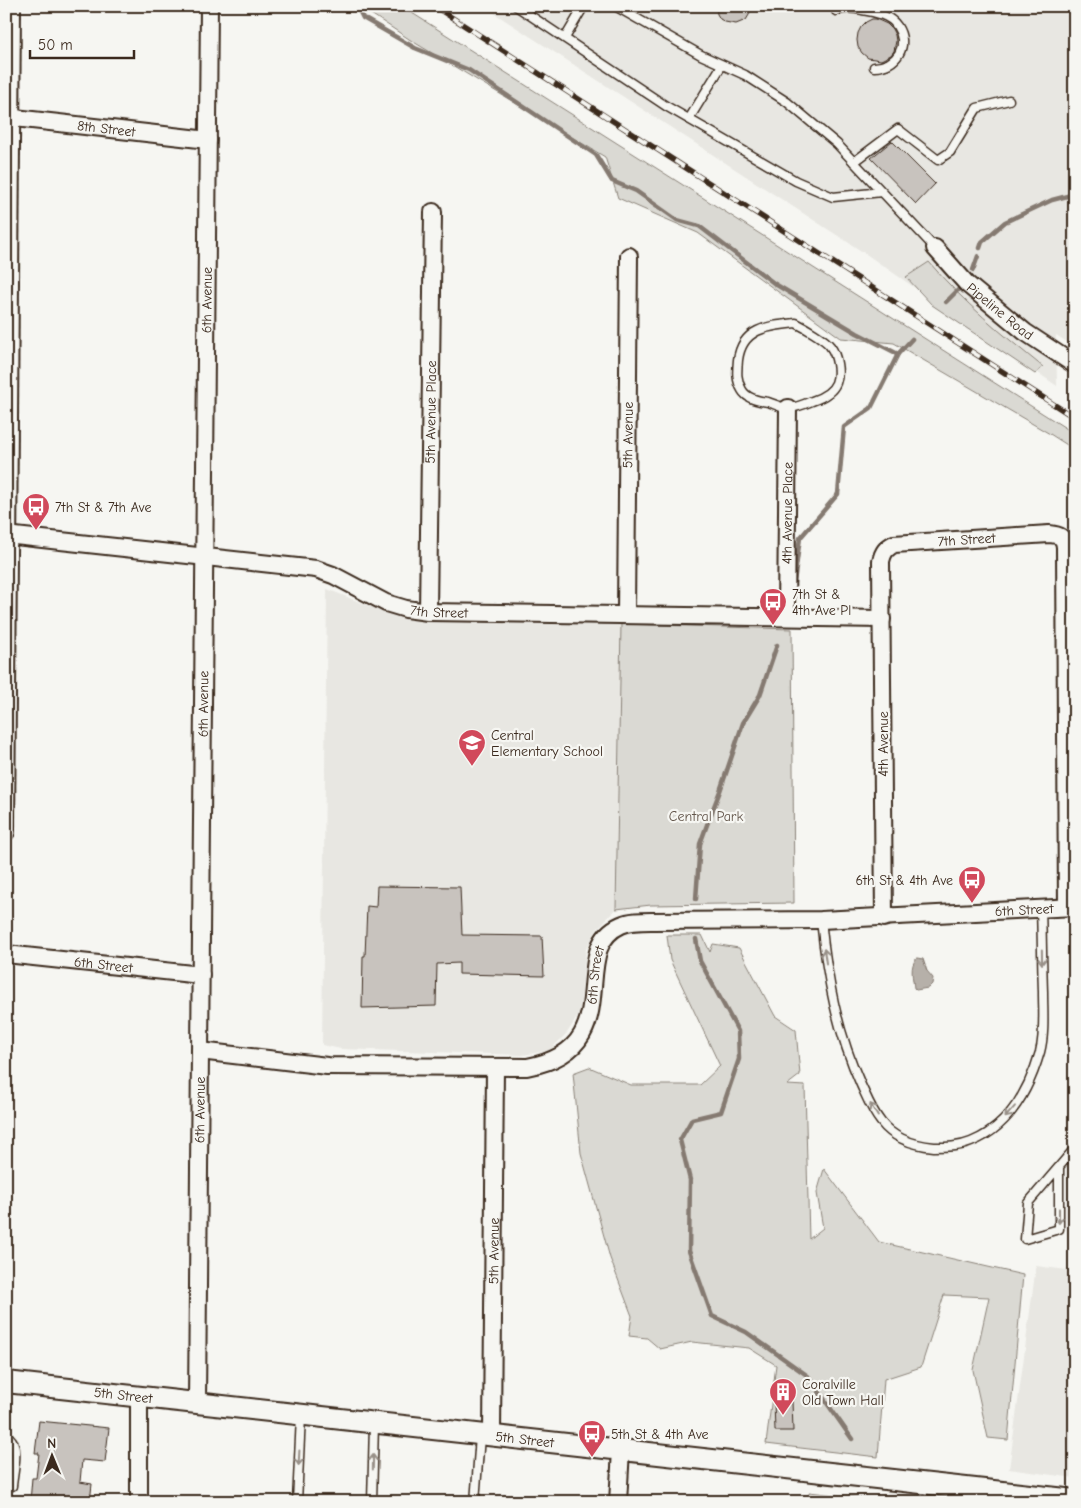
<svg xmlns="http://www.w3.org/2000/svg" width="1081" height="1508" font-family="'Comic Neue',sans-serif">
  <rect width="100%" height="100%" fill="#f6f6f2"/>
  <filter id="ink" filterUnits="userSpaceOnUse"><feTurbulence type="fractalNoise" baseFrequency=".02" numOctaves="2"/><feDisplacementMap in="SourceGraphic" scale="10" xChannelSelector="R" yChannelSelector="G"/><feConvolveMatrix kernelMatrix="1 2 1 2 8 2 1 2 1" color-interpolation-filters="sRGB"/></filter>
  <g filter="url(#ink)">
    <!-- built -->
    <g fill="#e8e7e2">
      <path d="M 483,6 L 1075,6 L 1075,347 L 1056,335 L 1057,386 L 866,254 Z"/>
      <path d="M 327,589 L 367,605 L 405,617 L 621,624 L 616,909 L 597,929 L 586,949 L 580,1013 L 567,1033 L 549,1051 L 522,1055 L 341,1049 L 322,1045 Z"/>
      <path d="M 1036,1266 L 1075,1271 L 1075,1478 L 1009,1469 Z"/>
    </g>
    <!-- green -->
    <g fill="#dad9d3" stroke="#8a8278">
      <path d="M 359,6 L 401,6 L 1075,434 L 1075,450 L 1050,434 L 894,343 L 841,338 L 698,233 L 618,198 L 605,157 L 412,41 Z"/>
      <path d="M 929,262 C 963,302 1002,334 1043,367 L 1035,374 L 932,305 L 906,277 Z"/>
      <path d="M 621,624 L 792,629 L 794,903 L 651,905 L 616,909 Z"/>
      <path d="M 667,935 L 702,935 L 710,952 L 713,944 L 739,948 L 775,1016 L 796,1030 L 800,1075 L 787,1085 L 805,1086 L 809,1239 L 823,1228 L 817,1193 L 824,1169 L 879,1242 L 1023,1275 L 1008,1440 L 988,1438 L 973,1370 L 989,1297 L 944,1295 L 921,1367 L 884,1379 L 878,1457 L 766,1444 L 776,1365 L 749,1348 L 692,1342 L 660,1349 L 647,1338 L 629,1336 L 632,1316 L 610,1258 L 581,1153 L 573,1073 L 589,1067 L 631,1085 L 700,1085 L 720,1066 L 670,960 Z"/>
      <path d="M 809,1492 L 898,1502 L 809,1502 Z"/>
    </g>
    <!-- water -->
    <path fill="#b6b0a9" stroke="#857a71" d="M 917,958 L 923,959 L 927,971 L 933,978 L 932,984 L 928,988 L 916,990 L 914,988 C 913,978 909,966 917,958 Z"/>
    <g fill="none" stroke-linecap="round" stroke-linejoin="round">
      <!-- stream -->
      <g stroke="#857a71" stroke-width="4.5">
        <path d="M 357,6 L 363,18 L 415,48 L 469,70 L 596,155 L 612,181 L 636,191 L 677,220 L 699,226 L 775,284 L 857,333 L 898,354"/>
        <path d="M 980,248 L 982,242 L 1005,222 L 1052,200 L 1075,194"/>
        <path d="M 973,270 L 978,256"/>
        <path d="M 946,302 L 959,289"/>
        <path d="M 794,582 L 800,538 L 838,494 L 844,427 L 871,408 L 898,354 L 912,339"/>
        <path d="M 696,899 L 700,844 L 708,822 L 720,791 L 743,723 L 760,695 L 777,645"/>
        <path d="M 696,939 L 700,961 L 738,1031 L 739,1059 L 721,1112 L 692,1119 L 680,1140 L 690,1180 L 689,1251 L 712,1316 L 746,1332 L 808,1376 L 852,1439"/>
      </g>
    </g>
    <!-- building -->
    <g fill="#c8c3be" stroke="#3b2a1e">
      <path d="M 716,6 L 752,6 L 749,15 L 746,20 L 736,24 L 725,22 L 720,19 L 717,14 Z"/>
      <path d="M 872,19 L 876,19 L 887,24 L 892,29 L 895,35 L 896,41 L 894,51 L 891,55 L 881,60 L 868,58 L 862,53 L 858,47 L 857,40 L 858,33 L 861,27 L 866,22 Z"/>
      <path d="M 892,141 L 935,184 L 916,204 L 871,158 Z"/>
      <path d="M 377,886 L 460,887 L 462,935 L 542,936 L 544,976 L 459,974 L 459,963 L 437,964 L 436,1006 L 362,1008 L 363,956 L 365,956 L 367,906 L 376,907 Z"/>
      <path d="M 792,1401 L 793,1431 L 775,1431 L 774,1402 Z"/>
      <path d="M 39,1421 L 109,1428 L 105,1462 L 82,1460 L 80,1482 L 92,1484 L 90,1502 L 30,1502 L 32,1478 L 36,1478 L 39,1453 L 35,1453 Z"/>
    </g>
    <g fill="none" stroke-linecap="round" stroke-linejoin="round">
      <defs>
        <g id="service">
          <path d="M 516,6 L 666,106 L 796,181 L 833,197 L 882,192"/>
          <path d="M 615,6 L 701,55 L 745,75 L 787,102 L 837,144 L 935,248"/>
          <path d="M 838,6 L 836,11 C 845,7 853,8 862,10 C 874,12 890,15 897,26 C 910,46 897,66 874,67"/>
          <path d="M 565,38 L 584,6"/>
          <path d="M 689,119 L 722,65"/>
          <path d="M 854,162 L 898,129 L 938,160 L 950,152 L 977,108 L 1009,100"/>
          <path d="M 796,323 C 804,327 825,339 830,346 C 837,355 840,373 836,383 C 832,393 821,398 812,401 C 805,404 793,409 786,408 C 780,407 774,404 768,402 C 758,401 747,399 742,390 C 736,380 737,371 738,360 C 742,328 768,326 796,323 Z"/>
          <path d="M 821,920 C 827,979 837,1031 861,1085 C 867,1098 872,1111 881,1122 C 893,1138 914,1145 934,1147 C 946,1147 959,1147 971,1142 C 1009,1127 1029,1090 1040,1052 C 1045,1033 1043,1012 1043,992 C 1042,964 1042,936 1041,909"/>
          <path d="M 1059,1167 L 1059,1229 L 1025,1239 L 1028,1203 L 1075,1148"/>
          <path d="M 10,1438 C 20,1447 13,1473 12,1486"/>
          <path d="M 297,1502 L 301,1416"/>
          <path d="M 372,1502 L 374,1424"/>
          <path d="M 475,1502 L 480,1436"/>
        </g>
        <g id="minor">
          <path id="s1" d="M 6,117 L 208,140"/>
          <path id="s2" d="M 935,248 L 967,284 L 1025,332 L 1075,365"/>
          <path id="s3" d="M 6,535 L 316,569 L 333,575 L 386,603 L 406,609 L 428,612 L 882,619"/>
          <path id="s4" d="M 428,612 L 433,212"/>
          <path id="s5" d="M 626,614 L 629,256"/>
          <path id="s6" d="M 786,617 L 788,408"/>
          <path d="M 6,832 L 12,6"/>
          <path id="s7" d="M 884,918 L 881,561 C 883,552 886,548 894,544 L 1049,534 C 1059,535 1064,536 1065,547 L 1067,907"/>
          <path id="s8" d="M 6,954 L 201,975"/>
          <path id="s9" d="M 200,1051 L 327,1066 L 527,1067 C 632,1048 564,950 621,925 C 630,921 641,921 651,921 L 821,920 L 1075,907"/>
          <path d="M 139,1396 L 139,1502"/>
          <path id="s10" d="M 197,1402 L 209,6"/>
          <path id="s11" d="M 492,1435 L 495,1068"/>
          <path d="M 618,1502 L 621,1450"/>
        </g>
        <g id="tertiary">
          <path id="s12" d="M 6,1382 L 1075,1500"/>
        </g>
      </defs>
      <!-- service casing -->
      <use href="#service" stroke="#3b2a1e" stroke-width="11"/>
      <!-- minor casing -->
      <use href="#minor" stroke="#3b2a1e" stroke-width="20"/>
      <!-- tertiary casing -->
      <use href="#tertiary" stroke="#3b2a1e" stroke-width="24"/>
      <!-- service -->
      <use href="#service" stroke="#f6f6f2" stroke-width="8"/>
      <!-- minor -->
      <use href="#minor" stroke="#f6f6f2" stroke-width="16"/>
      <!-- tertiary -->
      <use href="#tertiary" stroke="#f6f6f2" stroke-width="20"/>
      <defs>
        <path id="rail" d="M 434,6 L 1075,418"/>
      </defs>
      <!-- rail casing -->
      <use href="#rail" stroke="#3b2a1e" stroke-width="5.5"/>
      <!-- rail -->
      <use href="#rail" stroke="#f6f6f2" stroke-width="4" stroke-dasharray="11" stroke-linecap="butt"/>
    </g>
    <!-- one-way arrows -->
    <defs><path id="oneway-shaft" d="M-6 0H5M1.5-3L5.5 0L1.5 3" fill="none" stroke-width="1.6" stroke-linecap="round" stroke-linejoin="round" transform="scale(1.25)"/></defs>
    <g stroke="#989088">
      <use href="#oneway-shaft" transform="translate(825 956) rotate(-98)"/>
      <use href="#oneway-shaft" transform="translate(1042 957) rotate(89)"/>
      <use href="#oneway-shaft" transform="translate(874 1110) rotate(-121)"/>
      <use href="#oneway-shaft" transform="translate(1010 1112) rotate(131)"/>
      <use href="#oneway-shaft" transform="translate(1059 1216) rotate(90)"/>
      <use href="#oneway-shaft" transform="translate(299 1458) rotate(93)"/>
      <use href="#oneway-shaft" transform="translate(373 1462) rotate(-89)"/>
    </g>
  </g>
  <!-- icons -->
  <defs>
    <symbol id="bus-pin" viewBox="-11 -11 22 30"><path d="M0 17L-7.5 6A9.5 9.5 0 1 1 7.5 6Z" fill="#d1495b" stroke="#f6f6f2"/><path d="M-5-6H5V4H4V6H2V4H-2V6H-4V4H-5ZM-3.5-4V0h7V-4ZM-3.5 1.2v1.5H-2V1.2ZM2 1.2v1.5H3.5V1.2Z" fill="#fff"/></symbol>
    <symbol id="school-pin" viewBox="-11 -11 22 30"><path d="M0 17L-7.5 6A9.5 9.5 0 1 1 7.5 6Z" fill="#d1495b" stroke="#f6f6f2"/><path d="M0-5L7-2L0 1L-7-2ZM-4 1L0 2.5L4 1V4Q0 6-4 4Z" fill="#fff"/></symbol>
    <symbol id="building-pin" viewBox="-11 -11 22 30"><path d="M0 17L-7.5 6A9.5 9.5 0 1 1 7.5 6Z" fill="#d1495b" stroke="#f6f6f2"/><path d="M-4-6H4V6H1V3H-1V6H-4ZM-2.5-4.3h1.7v1.8h-1.7ZM.8-4.3h1.7v1.8H.8ZM-2.5-1h1.7V.8h-1.7ZM.8-1h1.7V.8H.8Z" fill="#fff"/></symbol>
  </defs>
  <g fill-rule="evenodd">
    <use href="#bus-pin" x="20" y="491" width="32" height="43"/>
    <use href="#bus-pin" x="757" y="586" width="32" height="43"/>
    <use href="#school-pin" x="456" y="727" width="32" height="43"/>
    <use href="#bus-pin" x="956" y="864" width="32" height="43"/>
    <use href="#building-pin" x="767" y="1376" width="32" height="43"/>
    <use href="#bus-pin" x="576" y="1418" width="32" height="43"/>
  </g>
  <g text-anchor="middle" dominant-baseline="central" stroke-width="4.5" stroke-linejoin="round" paint-order="stroke">
    <!-- street labels -->
    <g font-size="14" fill="#3b2a1e" stroke="#f6f6f2">
      <text stroke="none"><textPath href="#s1" startOffset="101">8th Street</textPath></text>
      <text stroke="none"><textPath href="#s10" startOffset="1102">6th Avenue</textPath></text>
      <text stroke="none"><textPath href="#s2" startOffset="91">Pipeline Road</textPath></text>
      <text stroke="none"><textPath href="#s4" startOffset="200">5th Avenue Place</textPath></text>
      <text stroke="none"><textPath href="#s5" startOffset="179">5th Avenue</textPath></text>
      <text stroke="none"><textPath href="#s6" startOffset="104">4th Avenue Place</textPath></text>
      <text stroke="none"><textPath href="#s7" startOffset="452">7th Street</textPath></text>
      <text stroke="none"><textPath href="#s3" startOffset="444">7th Street</textPath></text>
      <text stroke="none"><textPath href="#s10" startOffset="698">6th Avenue</textPath></text>
      <text transform="translate(883 744) rotate(-90)">4th Avenue</text>
      <text stroke="none"><textPath href="#s9" startOffset="919">6th Street</textPath></text>
      <text stroke="none"><textPath href="#s8" startOffset="98">6th Street</textPath></text>
      <text stroke="none"><textPath href="#s9" startOffset="455">6th Street</textPath></text>
      <text stroke="none"><textPath href="#s10" startOffset="292">6th Avenue</textPath></text>
      <text stroke="none"><textPath href="#s11" startOffset="184">5th Avenue</textPath></text>
      <text stroke="none"><textPath href="#s12" startOffset="118">5th Street</textPath></text>
      <text stroke="none"><textPath href="#s12" startOffset="522">5th Street</textPath></text>
    </g>
    <!-- poi labels -->
    <g font-size="14" fill="#3b2a1e" stroke="#f6f6f2" text-anchor="start">
      <text x="55" y="507">7th St &amp; 7th Ave</text>
      <text x="792" y="594">7th St &amp;<tspan x="792" dy="16">4th Ave Pl</tspan></text>
      <text x="491" y="735">Central<tspan x="491" dy="16">Elementary School</tspan></text>
      <text x="953" y="880" text-anchor="end">6th St &amp; 4th Ave</text>
      <text x="802" y="1384">Coralville<tspan x="802" dy="16">Old Town Hall</tspan></text>
      <text x="611" y="1434">5th St &amp; 4th Ave</text>
    </g>
    <!-- park labels -->
    <g font-size="14" fill="#63564b" stroke="#f6f6f2">
      <text x="706" y="816">Central Park</text>
    </g>
  </g>
  <!-- margin -->
  <rect width="1081" height="1508" fill="none" stroke="#f6f6f2" stroke-width="25"/>
  <rect x="12" y="12" width="1056" height="1483" fill="none" stroke="#3b2a1e" stroke-width="2" filter="url(#ink)"/>
  <!-- north arrow -->
  <g transform="translate(52 1456) rotate(359)" stroke="#f6f6f2" stroke-width="4" paint-order="stroke">
  <path d="M0-4L9 19L0 12L-9 19Z" fill="#3b2a1e"/>
  <text y="-8" font-size="14" font-weight="bold" text-anchor="middle" fill="#3b2a1e">N</text>
  </g>
  <!-- scale -->
  <path d="M30 50v8h104v-8" fill="none" stroke="#3b2a1e" stroke-width="2.5"/>
  <text x="38" y="50" font-size="15" fill="#3b2a1e" stroke="#f6f6f2" stroke-width="4" paint-order="stroke">50 m</text>
</svg>
